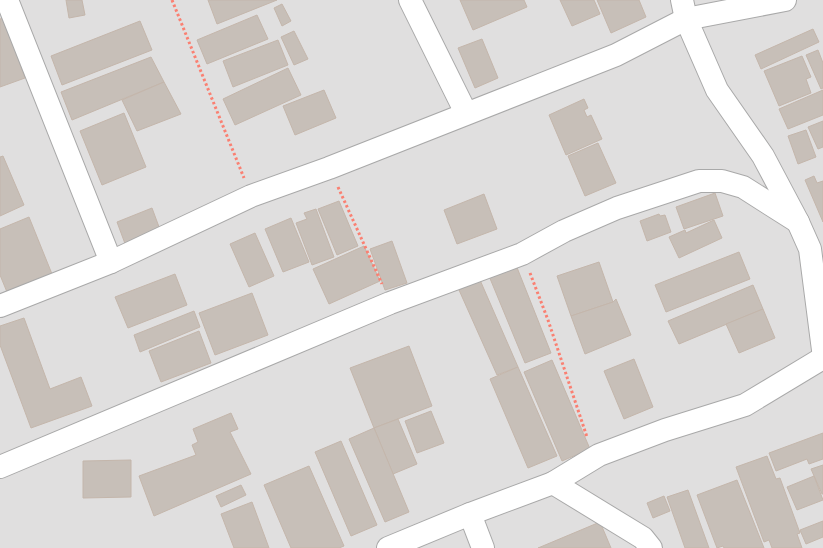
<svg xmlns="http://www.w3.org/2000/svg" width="823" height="548" font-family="'Fira Sans Condensed',sans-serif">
  <rect width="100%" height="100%" fill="#f2efe9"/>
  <!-- residential -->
  <rect fill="#e0dfdf" x="0" y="0" width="823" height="548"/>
  <!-- building -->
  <g fill="#c7bfb8" stroke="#c4b6ab">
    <path d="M 66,0 L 82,0 L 85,15 L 69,18 Z"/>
    <path d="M 208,0 L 277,0 L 217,24 Z"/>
    <path d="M 460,0 L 524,0 L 527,7 L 473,30 Z"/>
    <path d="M 560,0 L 594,0 L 600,14 L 572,26 Z"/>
    <path d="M 597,0 L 639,0 L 646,17 L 611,33 Z"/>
    <path d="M 282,4 L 291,21 L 282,26 L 274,8 Z"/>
    <path d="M 257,15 L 268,39 L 207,64 L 197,40 Z"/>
    <path d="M 4,18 L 25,78 L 0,87 L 0,19 Z"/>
    <path d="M 140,21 L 152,50 L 62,85 L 51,56 Z"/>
    <path d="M 813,29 L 819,42 L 761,69 L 755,55 Z"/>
    <path d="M 294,31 L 308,59 L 294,65 L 281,37 Z"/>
    <path d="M 482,39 L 498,78 L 475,88 L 458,48 Z"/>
    <path d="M 278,40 L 288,65 L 233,87 L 223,61 Z"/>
    <path d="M 818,50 L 823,63 L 823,88 L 821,89 L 806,55 Z"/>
    <path d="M 802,56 L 811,77 L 806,79 L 811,93 L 779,106 L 764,71 Z"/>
    <path d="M 151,57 L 164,82 L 72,120 L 61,92 Z"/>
    <path d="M 288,68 L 301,95 L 235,125 L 223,99 Z"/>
    <path d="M 164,82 L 181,114 L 137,131 L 122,100 Z"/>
    <path d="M 324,90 L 336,118 L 295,135 L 283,106 Z"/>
    <path d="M 823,90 L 823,115 L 788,129 L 779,109 Z"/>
    <path d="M 584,99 L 588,108 L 584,110 L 587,117 L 591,115 L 602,139 L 566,155 L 549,115 Z"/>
    <path d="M 124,113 L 146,167 L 102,185 L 80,131 Z"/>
    <path d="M 823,121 L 823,147 L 818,149 L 808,127 Z"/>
    <path d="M 806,130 L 816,157 L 798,164 L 788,136 Z"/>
    <path d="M 598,143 L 616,183 L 585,196 L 568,156 Z"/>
    <path d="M 3,156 L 24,205 L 0,216 L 0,157 Z"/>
    <path d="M 814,176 L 817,183 L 823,181 L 823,222 L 805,180 Z"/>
    <path d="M 715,193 L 723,216 L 684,229 L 676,207 Z"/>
    <path d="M 484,194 L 497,229 L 457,244 L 444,210 Z"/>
    <path d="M 339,201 L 358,246 L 337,255 L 318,209 Z"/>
    <path d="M 152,208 L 162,235 L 127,249 L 117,222 Z"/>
    <path d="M 316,209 L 334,257 L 312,265 L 296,223 L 307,219 L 304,213 Z"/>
    <path d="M 659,214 L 660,216 L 665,215 L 671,232 L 647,241 L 640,221 Z"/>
    <path d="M 29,217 L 52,274 L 7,292 L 0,275 L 0,229 Z"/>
    <path d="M 291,218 L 309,262 L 283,272 L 265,229 Z"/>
    <path d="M 714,220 L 722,238 L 679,258 L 669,237 L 685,230 L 686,233 Z"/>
    <path d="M 255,233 L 274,276 L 249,287 L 230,244 Z"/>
    <path d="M 392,241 L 407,283 L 385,290 L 370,249 Z"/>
    <path d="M 364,246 L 380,281 L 329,304 L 313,269 Z"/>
    <path d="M 739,252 L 750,279 L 666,312 L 655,285 Z"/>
    <path d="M 599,262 L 613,302 L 571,316 L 557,276 Z"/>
    <path d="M 516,265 L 551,353 L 525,363 L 489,276 Z"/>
    <path d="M 175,274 L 187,305 L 128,328 L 115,297 Z"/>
    <path d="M 480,280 L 518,367 L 497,375 L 459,290 Z"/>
    <path d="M 753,285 L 763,309 L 679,344 L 668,321 Z"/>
    <path d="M 252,293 L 268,335 L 215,355 L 199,313 Z"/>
    <path d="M 616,299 L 631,335 L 585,354 L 571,316 L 613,302 Z"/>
    <path d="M 763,309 L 775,338 L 739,353 L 726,324 Z"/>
    <path d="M 194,311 L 200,327 L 140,352 L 134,335 Z"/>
    <path d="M 24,318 L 50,389 L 81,377 L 92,406 L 31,428 L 0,345 L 0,326 Z"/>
    <path d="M 199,331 L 211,363 L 161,382 L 149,351 Z"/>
    <path d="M 409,346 L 432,406 L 374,428 L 350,368 Z"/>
    <path d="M 634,359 L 653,407 L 624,419 L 604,371 Z"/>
    <path d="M 552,360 L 590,449 L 562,461 L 524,372 Z"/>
    <path d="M 518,367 L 557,456 L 528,468 L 490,379 Z"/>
    <path d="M 431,411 L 444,443 L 417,453 L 405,421 Z"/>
    <path d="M 231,413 L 238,429 L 230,432 L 251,474 L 154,516 L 139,476 L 196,455 L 192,445 L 198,442 L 193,429 Z"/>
    <path d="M 398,419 L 417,464 L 393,474 L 374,428 Z"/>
    <path d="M 374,428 L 409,512 L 385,522 L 349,439 Z"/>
    <path d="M 823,433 L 823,459 L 809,464 L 807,459 L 776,471 L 769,453 Z"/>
    <path d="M 341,441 L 377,525 L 351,536 L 315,452 Z"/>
    <path d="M 767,456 L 776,479 L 780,478 L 800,533 L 797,534 L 802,548 L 772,548 L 769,540 L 764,542 L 736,467 Z"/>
    <path d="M 131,460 L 131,497 L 83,498 L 83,461 Z"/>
    <path d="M 823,465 L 823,494 L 822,494 L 811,469 Z"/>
    <path d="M 309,466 L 344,546 L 339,548 L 291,548 L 264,485 Z"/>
    <path d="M 814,476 L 823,500 L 797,510 L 787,487 Z"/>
    <path d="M 737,480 L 764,548 L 724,548 L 723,546 L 717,548 L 697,495 Z"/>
    <path d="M 241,485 L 246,495 L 221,507 L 216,496 Z"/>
    <path d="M 688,490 L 709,548 L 685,548 L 667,497 Z"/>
    <path d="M 664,496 L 670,511 L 653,518 L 647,503 Z"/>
    <path d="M 252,502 L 269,548 L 234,548 L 221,514 Z"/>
    <path d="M 823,521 L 823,537 L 806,544 L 800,530 Z"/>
    <path d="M 600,522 L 611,548 L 538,548 Z"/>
  </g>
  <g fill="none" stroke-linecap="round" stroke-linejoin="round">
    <defs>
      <g id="minor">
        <path d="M 7,0 L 111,262"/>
        <path d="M 410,0 L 466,113"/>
        <path d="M 682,0 L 686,19 L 717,90 L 763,156 L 798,222 L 810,249 L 823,350"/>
        <path d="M 0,306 L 111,262 L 251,196 L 329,168 L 616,55 L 686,19 L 785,0"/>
        <path d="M 0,467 L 390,303 L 522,254 L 564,231 L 617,208 L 699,181 L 722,181 L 743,187 L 798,222"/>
        <path d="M 553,483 L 643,538 L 651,548"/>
        <path d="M 470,514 L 483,548"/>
        <path d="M 388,548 L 470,514 L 553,483 L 599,455 L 665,430 L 745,405 L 823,358"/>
      </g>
    </defs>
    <!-- minor casing -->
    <use href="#minor" stroke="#a9a9a9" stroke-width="24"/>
    <!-- path -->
    <g stroke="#fa8072" stroke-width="3" stroke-dasharray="2.5 2.5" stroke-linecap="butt">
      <path d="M 172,0 L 244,178"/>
      <path d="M 338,187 L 382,284"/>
      <path d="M 530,273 L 548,320 L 587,437"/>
    </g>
    <!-- minor -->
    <use href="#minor" stroke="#fff" stroke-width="22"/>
  </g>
</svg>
